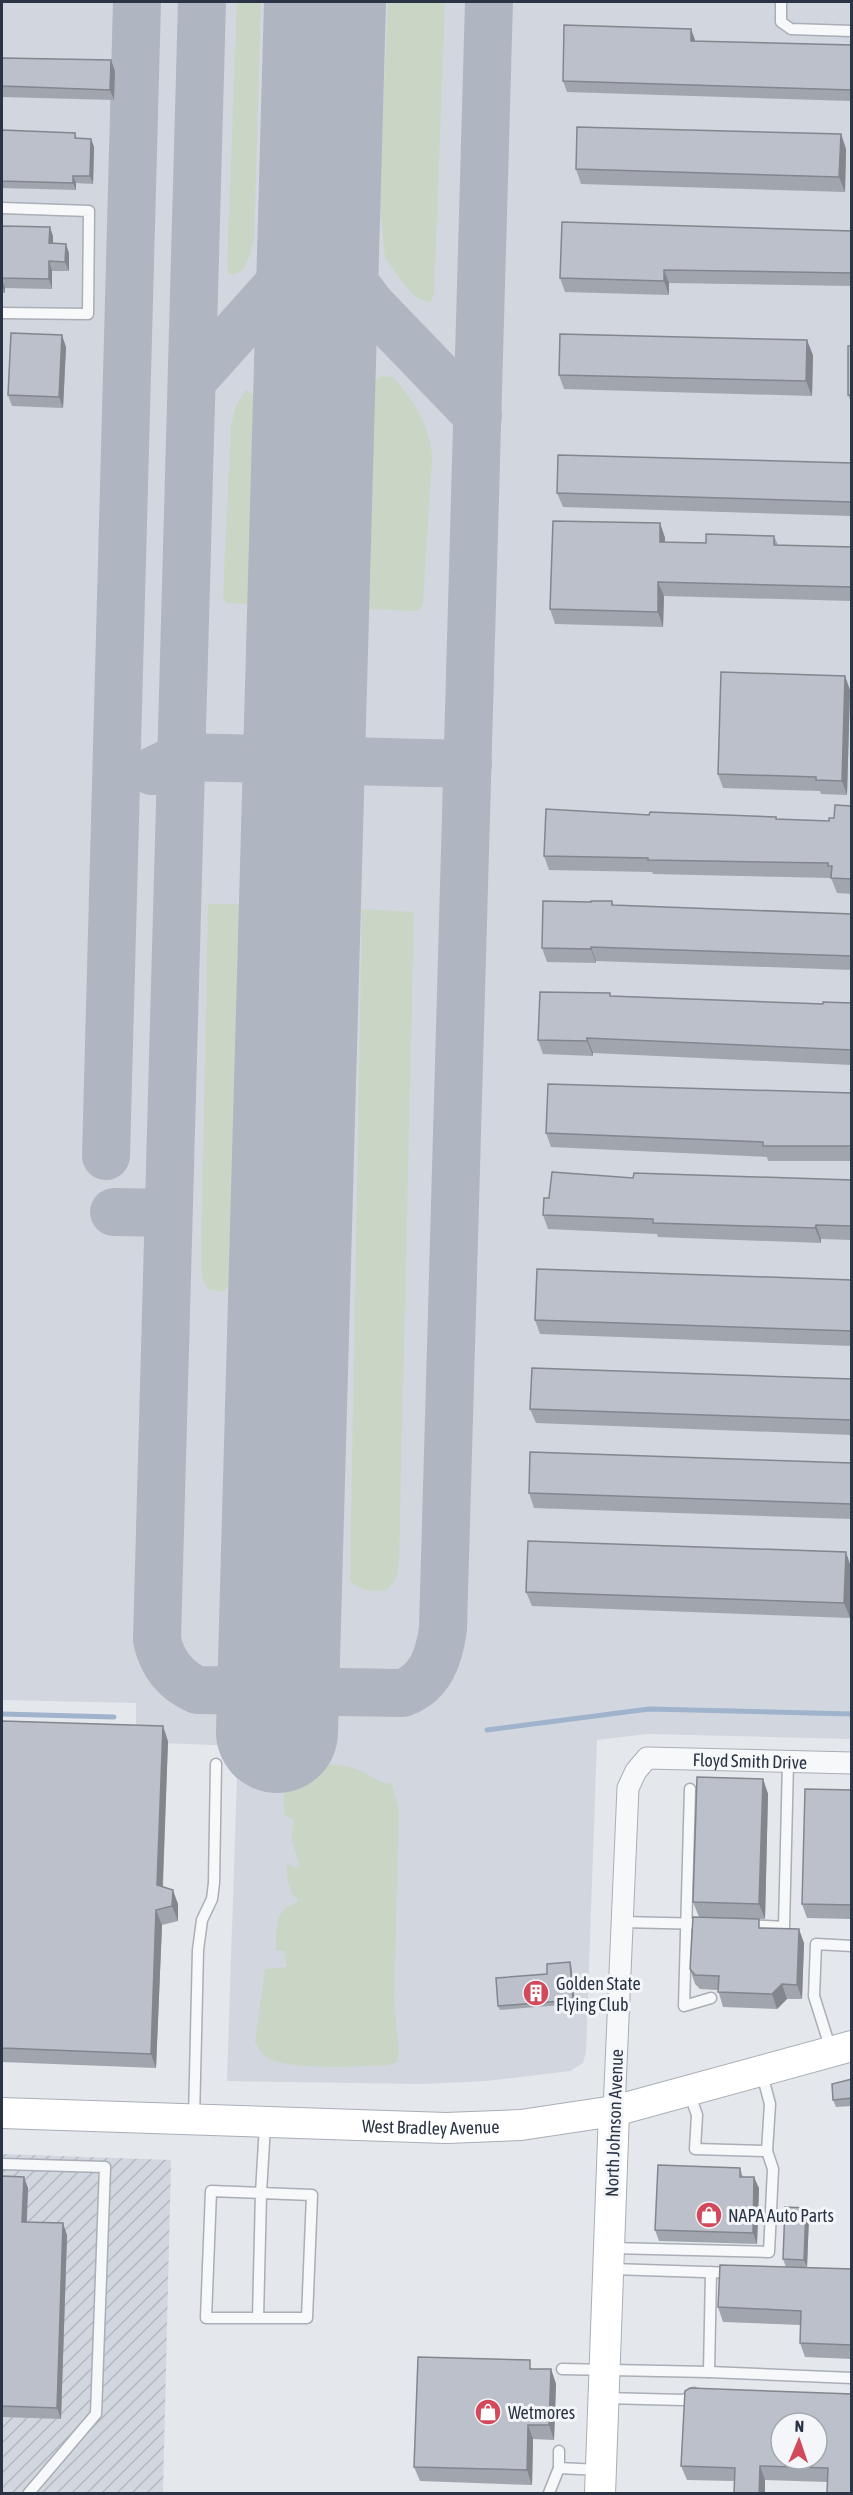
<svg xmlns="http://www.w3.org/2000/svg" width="853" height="2495" font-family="'Asap Condensed',sans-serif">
  <defs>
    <pattern id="industrial-furrows" width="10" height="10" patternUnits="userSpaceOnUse" patternTransform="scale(1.5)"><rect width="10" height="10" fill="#d2d6de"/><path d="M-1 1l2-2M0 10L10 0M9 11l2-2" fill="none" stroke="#b4b8c0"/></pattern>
  </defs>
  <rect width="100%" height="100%" fill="#e4e7ec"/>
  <!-- built -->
  <path fill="#d2d6de" d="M 2,2 L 851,2 L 851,1739 L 647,1734 L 597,1740 L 586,2052 L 583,2063 L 570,2071 L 486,2081 L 423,2084 L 227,2081 L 238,1746 L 136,1742 L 136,1703 L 2,1700 Z"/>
  <!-- industrial -->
  <path fill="url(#industrial-furrows)" d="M 2,2154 L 171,2160 L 163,2493 L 2,2494 Z"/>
  <!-- grass -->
  <g fill="#c9d6c5">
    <path d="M 237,2 L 261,2 L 254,240 C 250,252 246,279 229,273 L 227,268 Z"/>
    <path d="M 388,2 L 445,2 L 434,294 L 430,303 L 416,297 L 405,286 L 385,257 L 379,199 Z"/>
    <path d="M 382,376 L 393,377 C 413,399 431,428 432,459 L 423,601 L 421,608 L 417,611 L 368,609 L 366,605 L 374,386 L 376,380 Z"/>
    <path d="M 246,390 L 256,397 L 250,601 L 250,604 L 227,603 L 223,597 L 231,425 L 236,406 Z"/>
    <path d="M 208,904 L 246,904 L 234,1271 L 229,1287 L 221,1292 L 208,1289 L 203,1280 L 201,1269 Z"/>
    <path d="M 362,909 L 414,912 L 399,1560 L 396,1579 L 387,1590 C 372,1592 360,1591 350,1580 Z"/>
    <path d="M 288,1765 C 308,1765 330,1763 349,1767 C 366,1770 375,1783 392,1784 L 399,1811 L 394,2000 L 399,2054 L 397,2062 L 388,2065 C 362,2066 286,2071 266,2057 C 261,2054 258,2046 255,2042 L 265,1969 L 287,1967 L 284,1951 L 276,1951 C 277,1931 273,1908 297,1903 L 298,1899 L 292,1895 L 287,1878 L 287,1864 L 296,1868 L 300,1866 L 291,1838 L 294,1821 L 285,1815 L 283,1800 L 289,1774 Z"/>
  </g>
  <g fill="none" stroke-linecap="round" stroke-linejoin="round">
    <!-- stream -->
    <g stroke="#9fb4cc" stroke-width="5">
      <path d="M 2,1714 L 114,1717"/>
      <path d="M 487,1730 L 649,1709 L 852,1714"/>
    </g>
    <!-- taxiway -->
    <g stroke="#b0b6c1" stroke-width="48">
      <path d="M 202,2 L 157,1640 C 162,1663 175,1680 197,1690 L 403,1693 C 431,1682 439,1657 443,1629 L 489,2"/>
      <path d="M 319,203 L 338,261 L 371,305 L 478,416"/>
      <path d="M 192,381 L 294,267 L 313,227 L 319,203"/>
      <path d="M 152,771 L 181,757 L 468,764"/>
      <path d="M 106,1156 L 137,2"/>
      <path d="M 114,1212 L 168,1213"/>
    </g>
    <!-- runway -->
    <path stroke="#b0b6c1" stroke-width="122" d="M 277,1732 L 325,2"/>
    <defs>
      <g id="service">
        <path d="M 781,2 L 781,22 L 791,29 L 852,31"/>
        <path d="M 2,208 L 89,211 L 88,314 L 2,313"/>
        <path d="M 690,1789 L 684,2006 L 711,1998"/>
        <path d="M 622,1922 L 706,1924"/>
        <path d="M 748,1925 L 784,1927 L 788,1762"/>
        <path d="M 831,2050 L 814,1996 L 816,1944 L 852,1946"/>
        <path d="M 689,2092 L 697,2115 L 695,2149 L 767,2151 L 770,2104 L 762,2074"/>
        <path d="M 194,2119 L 198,1950 L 202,1920 L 212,1899 L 214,1883 L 216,1764"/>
        <path d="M 2,2164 L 105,2167 L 96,2414 L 28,2494"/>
        <path d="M 612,2248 L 769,2252 L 773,2169 L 767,2151"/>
        <path d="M 612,2269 L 734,2273"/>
        <path d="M 258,2318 L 206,2318 L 211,2191 L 312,2195 L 307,2318 L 258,2318 L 261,2193 L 265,2125"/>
        <path d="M 562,2369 L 709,2372 L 711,2272"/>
        <path d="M 709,2372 L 852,2378"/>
        <path d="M 604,2398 L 684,2400 L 694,2393"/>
        <path d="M 559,2451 L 559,2468 L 599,2470"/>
        <path d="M 549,2493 L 559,2468"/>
      </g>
      <g id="minor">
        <path id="s1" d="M 614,2111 L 628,1788 L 636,1771 L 647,1758 L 852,1763"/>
      </g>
      <g id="secondary">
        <path id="s2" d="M 2,2113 L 446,2128 L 521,2125 L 614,2111 L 852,2046"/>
        <path d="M 600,2494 L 614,2111"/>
      </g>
    </defs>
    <!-- service casing -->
    <use href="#service" stroke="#a9aeb7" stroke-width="13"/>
    <!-- minor casing -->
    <use href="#minor" stroke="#a9aeb7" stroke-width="23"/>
    <!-- secondary casing -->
    <use href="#secondary" stroke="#a9aeb7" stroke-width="32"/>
    <!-- service -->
    <use href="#service" stroke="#f7f8fa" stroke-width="10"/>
    <!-- minor -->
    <use href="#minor" stroke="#f7f8fa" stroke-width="21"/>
    <!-- secondary -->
    <use href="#secondary" stroke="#fff" stroke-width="30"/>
  </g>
  <!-- wall -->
  <g fill="#a1a5ae">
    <path d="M 691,29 L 695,41 L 852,45 L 852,101 L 567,92 L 563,81 Z"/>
    <path d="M 2,58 L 111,60 L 115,71 L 114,100 L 2,97 Z"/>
    <path d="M 2,130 L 75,133 L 77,139 L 91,139 L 94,147 L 93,184 L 76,183 L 76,190 L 2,188 Z"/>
    <path d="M 841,134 L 846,149 L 845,192 L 581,184 L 576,169 Z"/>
    <path d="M 2,226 L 53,236 L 53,243 L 69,253 L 69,271 L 52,271 L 52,289 L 5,288 L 5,293 L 2,293 Z"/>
    <path d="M 852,231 L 852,286 L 669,283 L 669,295 L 565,292 L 560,278 Z"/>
    <path d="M 852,346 L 852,404 L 848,395 Z"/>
    <path d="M 66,347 L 63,408 L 12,406 L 8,395 Z"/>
    <path d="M 813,355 L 812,396 L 564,389 L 559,375 Z"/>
    <path d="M 852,463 L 852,516 L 563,507 L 557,493 Z"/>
    <path d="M 660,523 L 665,538 L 665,542 L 706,543 L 774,536 L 778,545 L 852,547 L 852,601 L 664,596 L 663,627 L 555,624 L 550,609 Z"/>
    <path d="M 845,676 L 850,690 L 847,795 L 821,794 L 820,791 L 723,788 L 718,774 Z"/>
    <path d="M 852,806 L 852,894 L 837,893 L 831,878 L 653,874 L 652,872 L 549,870 L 544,856 L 649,815 L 776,817 L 777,819 L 829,821 L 834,818 Z"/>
    <path d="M 612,901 L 614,906 L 852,914 L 852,970 L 596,961 L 596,963 L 547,962 L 542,948 L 591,902 Z"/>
    <path d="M 611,997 L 823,1004 L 852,1003 L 852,1065 L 593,1053 L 593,1056 L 543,1054 L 538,1040 Z"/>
    <path d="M 852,1093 L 852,1161 L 768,1161 L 767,1157 L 551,1147 L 546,1133 Z"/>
    <path d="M 633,1178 L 852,1180 L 852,1240 L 821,1239 L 821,1243 L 658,1237 L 657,1234 L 548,1229 L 543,1215 L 549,1198 Z"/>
    <path d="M 852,1280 L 852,1346 L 540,1334 L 535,1320 Z"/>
    <path d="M 852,1379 L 852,1435 L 536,1423 L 530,1409 Z"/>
    <path d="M 852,1463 L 852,1519 L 534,1508 L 529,1493 Z"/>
    <path d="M 851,1567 L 850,1618 L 532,1606 L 526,1592 Z"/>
    <path d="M 2,1721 L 168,1741 L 163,1887 L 178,1904 L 178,1921 L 162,1925 L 156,2068 L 2,2062 Z"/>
    <path d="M 763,1779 L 768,1794 L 765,1919 L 699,1917 L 693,1902 Z"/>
    <path d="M 852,1790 L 852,1919 L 807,1918 L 802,1904 Z"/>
    <path d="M 762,1928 L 804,1943 L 802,1999 L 787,1999 L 777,2009 L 723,2007 L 718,1990 L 700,1989 L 695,1984 L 690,1969 Z"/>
    <path d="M 570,1962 L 571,1965 L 575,2004 L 500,2010 L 498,2006 L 547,1974 Z"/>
    <path d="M 852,2079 L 852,2106 L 836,2107 L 833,2100 Z"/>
    <path d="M 740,2168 L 743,2177 L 759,2188 L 757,2244 L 659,2241 L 655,2230 Z"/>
    <path d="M 2,2176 L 28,2188 L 27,2222 L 67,2235 L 61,2419 L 2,2417 Z"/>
    <path d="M 806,2208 L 809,2216 L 807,2267 L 786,2267 L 783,2259 Z"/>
    <path d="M 852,2269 L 852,2359 L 805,2357 L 800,2343 L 801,2325 L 723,2322 L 718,2307 Z"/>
    <path d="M 533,2369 L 551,2369 L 556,2384 L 554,2440 L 533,2439 L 532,2485 L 420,2481 L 414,2467 Z"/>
    <path d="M 852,2394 L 827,2482 L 765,2480 L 735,2481 L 687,2480 L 681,2466 Z"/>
  </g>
  <!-- shaded-wall -->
  <g fill="#83868d">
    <path d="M 691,29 L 695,40 L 695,52 L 691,41 Z"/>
    <path d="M 111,60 L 115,71 L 114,100 L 110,90 Z"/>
    <path d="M 841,134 L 846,149 L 845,192 L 839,177 Z"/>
    <path d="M 91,139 L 94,147 L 93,184 L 90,176 Z"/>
    <path d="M 73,176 L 76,183 L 76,190 L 73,183 Z"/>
    <path d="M 50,227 L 53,236 L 53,253 L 49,243 Z"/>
    <path d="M 66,244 L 69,253 L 69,271 L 65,262 Z"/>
    <path d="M 49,261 L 52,271 L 52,289 L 49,279 Z"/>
    <path d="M 664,270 L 669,283 L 669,295 L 664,281 Z"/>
    <path d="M 2,279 L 5,288 L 5,293 L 2,285 Z"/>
    <path d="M 62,335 L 66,347 L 63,408 L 59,397 Z"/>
    <path d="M 807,340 L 813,355 L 812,396 L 806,381 Z"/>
    <path d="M 660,523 L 665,538 L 665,556 L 660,542 Z"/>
    <path d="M 658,582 L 664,596 L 663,627 L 658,612 Z"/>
    <path d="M 845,676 L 850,690 L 847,795 L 842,781 Z"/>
    <path d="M 591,947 L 596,961 L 596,963 L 591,949 Z"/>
    <path d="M 587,1038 L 593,1053 L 593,1056 L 587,1041 Z"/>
    <path d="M 816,1225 L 821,1239 L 821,1243 L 815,1228 Z"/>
    <path d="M 846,1552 L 851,1567 L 850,1618 L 844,1603 Z"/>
    <path d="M 163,1726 L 168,1741 L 162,1899 L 157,1885 Z"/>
    <path d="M 763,1779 L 768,1794 L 765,1919 L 759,1904 Z"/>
    <path d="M 173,1890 L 178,1904 L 178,1921 L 172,1906 Z"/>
    <path d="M 156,1910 L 162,1925 L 156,2068 L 151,2054 Z"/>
    <path d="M 799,1929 L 804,1943 L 802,1999 L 797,1985 Z"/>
    <path d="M 570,1962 L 571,1965 L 575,2004 L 573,2000 Z"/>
    <path d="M 782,1984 L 787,1999 L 777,2009 L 772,1994 Z"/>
    <path d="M 24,2177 L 28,2188 L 26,2233 L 22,2222 Z"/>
    <path d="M 754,2177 L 759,2188 L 757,2244 L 753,2233 Z"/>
    <path d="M 806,2208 L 809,2216 L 807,2267 L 804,2260 Z"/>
    <path d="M 63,2223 L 67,2235 L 61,2419 L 57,2408 Z"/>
    <path d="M 551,2369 L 556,2384 L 554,2440 L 549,2425 Z"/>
    <path d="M 528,2425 L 533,2439 L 532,2485 L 527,2470 Z"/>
    <path d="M 760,2466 L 765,2480 L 765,2493 L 759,2493 Z"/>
  </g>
  <!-- building -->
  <g fill="#bbc0ca" stroke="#83868d" stroke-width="1.5" fill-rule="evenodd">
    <path d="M 564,25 L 691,29 L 691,41 L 852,45 L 852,90 L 563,81 Z"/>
    <path d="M 2,58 L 111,60 L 110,90 L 2,86 Z"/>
    <path d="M 577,127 L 841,134 L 839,177 L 576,169 Z"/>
    <path d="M 2,130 L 75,133 L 75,138 L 91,139 L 90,176 L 73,176 L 73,183 L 2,181 Z"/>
    <path d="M 562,222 L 852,231 L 852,273 L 664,270 L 664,281 L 560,278 Z"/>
    <path d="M 2,226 L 50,227 L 49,243 L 66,244 L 65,262 L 49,261 L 49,279 L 2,278 Z"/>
    <path d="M 11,333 L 62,335 L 59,397 L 8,395 Z"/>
    <path d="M 560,334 L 807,340 L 806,381 L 559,375 Z"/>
    <rect x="848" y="346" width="4" height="49"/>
    <path d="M 558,455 L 852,463 L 852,502 L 557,493 Z"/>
    <path d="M 553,521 L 660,523 L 660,542 L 706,543 L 706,534 L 774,536 L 774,545 L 852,547 L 852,587 L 658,582 L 658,612 L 550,609 Z"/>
    <path d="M 721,672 L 845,676 L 842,781 L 816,780 L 816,777 L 718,774 Z"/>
    <path d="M 835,805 L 852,806 L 852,879 L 831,878 L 832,866 L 828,866 L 828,863 L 648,860 L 648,858 L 544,856 L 546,809 L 649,815 L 650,812 L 776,817 L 776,819 L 829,821 L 829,818 L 834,818 Z"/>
    <path d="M 543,901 L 591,902 L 591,901 L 612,901 L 612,905 L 852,914 L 852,956 L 591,947 L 591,949 L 542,948 Z"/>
    <path d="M 540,992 L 610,993 L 610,996 L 823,1004 L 823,1002 L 852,1003 L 852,1050 L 587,1038 L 587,1041 L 538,1040 Z"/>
    <path d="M 548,1084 L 852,1093 L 852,1146 L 763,1146 L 763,1142 L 546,1133 Z"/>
    <path d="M 552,1172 L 633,1178 L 634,1173 L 852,1180 L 852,1226 L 816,1225 L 815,1228 L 653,1223 L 653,1219 L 543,1215 L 544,1198 L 549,1198 Z"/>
    <path d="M 537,1269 L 852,1280 L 852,1331 L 535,1320 Z"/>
    <path d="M 532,1368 L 852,1379 L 852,1420 L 530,1409 Z"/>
    <path d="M 530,1452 L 852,1463 L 852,1504 L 529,1493 Z"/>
    <path d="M 528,1541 L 846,1552 L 844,1603 L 526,1592 Z"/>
    <path d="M 2,1721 L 163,1726 L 157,1885 L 173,1890 L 172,1906 L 156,1910 L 151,2054 L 2,2048 Z"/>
    <path d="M 697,1777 L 763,1779 L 759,1904 L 693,1902 Z"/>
    <path d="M 805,1789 L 852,1790 L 852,1905 L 802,1904 Z"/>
    <path d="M 693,1917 L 759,1919 L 759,1928 L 799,1929 L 797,1985 L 782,1984 L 772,1994 L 718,1992 L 719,1976 L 695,1975 L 690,1969 Z"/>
    <path d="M 570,1962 L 573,2000 L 498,2006 L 496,1978 L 547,1974 L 547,1964 Z"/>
    <path d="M 852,2079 L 852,2098 L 833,2100 L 832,2084 Z"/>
    <path d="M 658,2165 L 740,2168 L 740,2177 L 754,2177 L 753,2233 L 655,2230 Z"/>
    <path d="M 2,2176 L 24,2177 L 22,2222 L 63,2223 L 57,2408 L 2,2406 Z"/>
    <path d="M 785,2207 L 806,2208 L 804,2260 L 783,2259 Z"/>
    <path d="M 720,2265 L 852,2269 L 852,2343 L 851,2342 L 851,2345 L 800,2343 L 801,2311 L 718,2307 Z"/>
    <path d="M 418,2357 L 530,2360 L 530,2369 L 551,2369 L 549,2425 L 528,2425 L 527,2470 L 414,2467 Z"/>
    <path d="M 690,2388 L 852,2394 L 852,2493 L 827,2493 L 828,2468 L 760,2466 L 759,2493 L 734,2493 L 735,2468 L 681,2466 L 685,2391 ZM 781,2423 L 817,2423 L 817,2459 L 781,2459 Z"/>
  </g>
  <!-- icons -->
  <defs>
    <symbol id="building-disc" viewBox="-11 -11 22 22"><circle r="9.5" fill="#d1495b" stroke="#f4f6f9"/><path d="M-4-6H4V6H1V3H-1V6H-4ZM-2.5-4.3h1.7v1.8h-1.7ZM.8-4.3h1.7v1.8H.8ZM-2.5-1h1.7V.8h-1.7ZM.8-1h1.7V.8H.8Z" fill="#fff"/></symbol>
    <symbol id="shop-disc" viewBox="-11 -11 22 22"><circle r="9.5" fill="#d1495b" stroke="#f4f6f9"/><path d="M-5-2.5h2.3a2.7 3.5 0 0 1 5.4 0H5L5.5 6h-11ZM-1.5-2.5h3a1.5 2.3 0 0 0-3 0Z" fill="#fff"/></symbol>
  </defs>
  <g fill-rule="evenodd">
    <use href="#building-disc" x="521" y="1978" width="30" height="30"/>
    <use href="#shop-disc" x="694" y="2200" width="30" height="30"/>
    <use href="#shop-disc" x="473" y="2397" width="30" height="30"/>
  </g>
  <g text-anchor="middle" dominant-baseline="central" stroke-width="6" stroke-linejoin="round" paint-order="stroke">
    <!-- street labels -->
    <g font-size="18" fill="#2b3445" stroke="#f4f6f9">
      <text stroke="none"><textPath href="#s1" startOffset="462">Floyd Smith Drive</textPath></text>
      <text transform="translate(614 2123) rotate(-88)">North Johnson Avenue</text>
      <text stroke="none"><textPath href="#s2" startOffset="429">West Bradley Avenue</textPath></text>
    </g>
    <!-- poi labels -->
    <g font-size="18" fill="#2b3445" stroke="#f4f6f9" text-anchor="start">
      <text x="556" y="1983">Golden State<tspan x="556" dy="21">Flying Club</tspan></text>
      <text x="728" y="2215">NAPA Auto Parts</text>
      <text x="508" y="2412">Wetmores</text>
    </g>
  </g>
  <!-- border -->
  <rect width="853" height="2495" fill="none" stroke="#2b3445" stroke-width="6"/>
  <!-- north arrow -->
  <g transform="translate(799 2441) rotate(2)"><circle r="28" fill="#f4f6f9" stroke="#a4a8b1" stroke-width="1.5"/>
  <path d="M0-4.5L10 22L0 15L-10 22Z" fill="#d1495b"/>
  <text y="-9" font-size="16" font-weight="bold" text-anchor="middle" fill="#2b3445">N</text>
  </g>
</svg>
